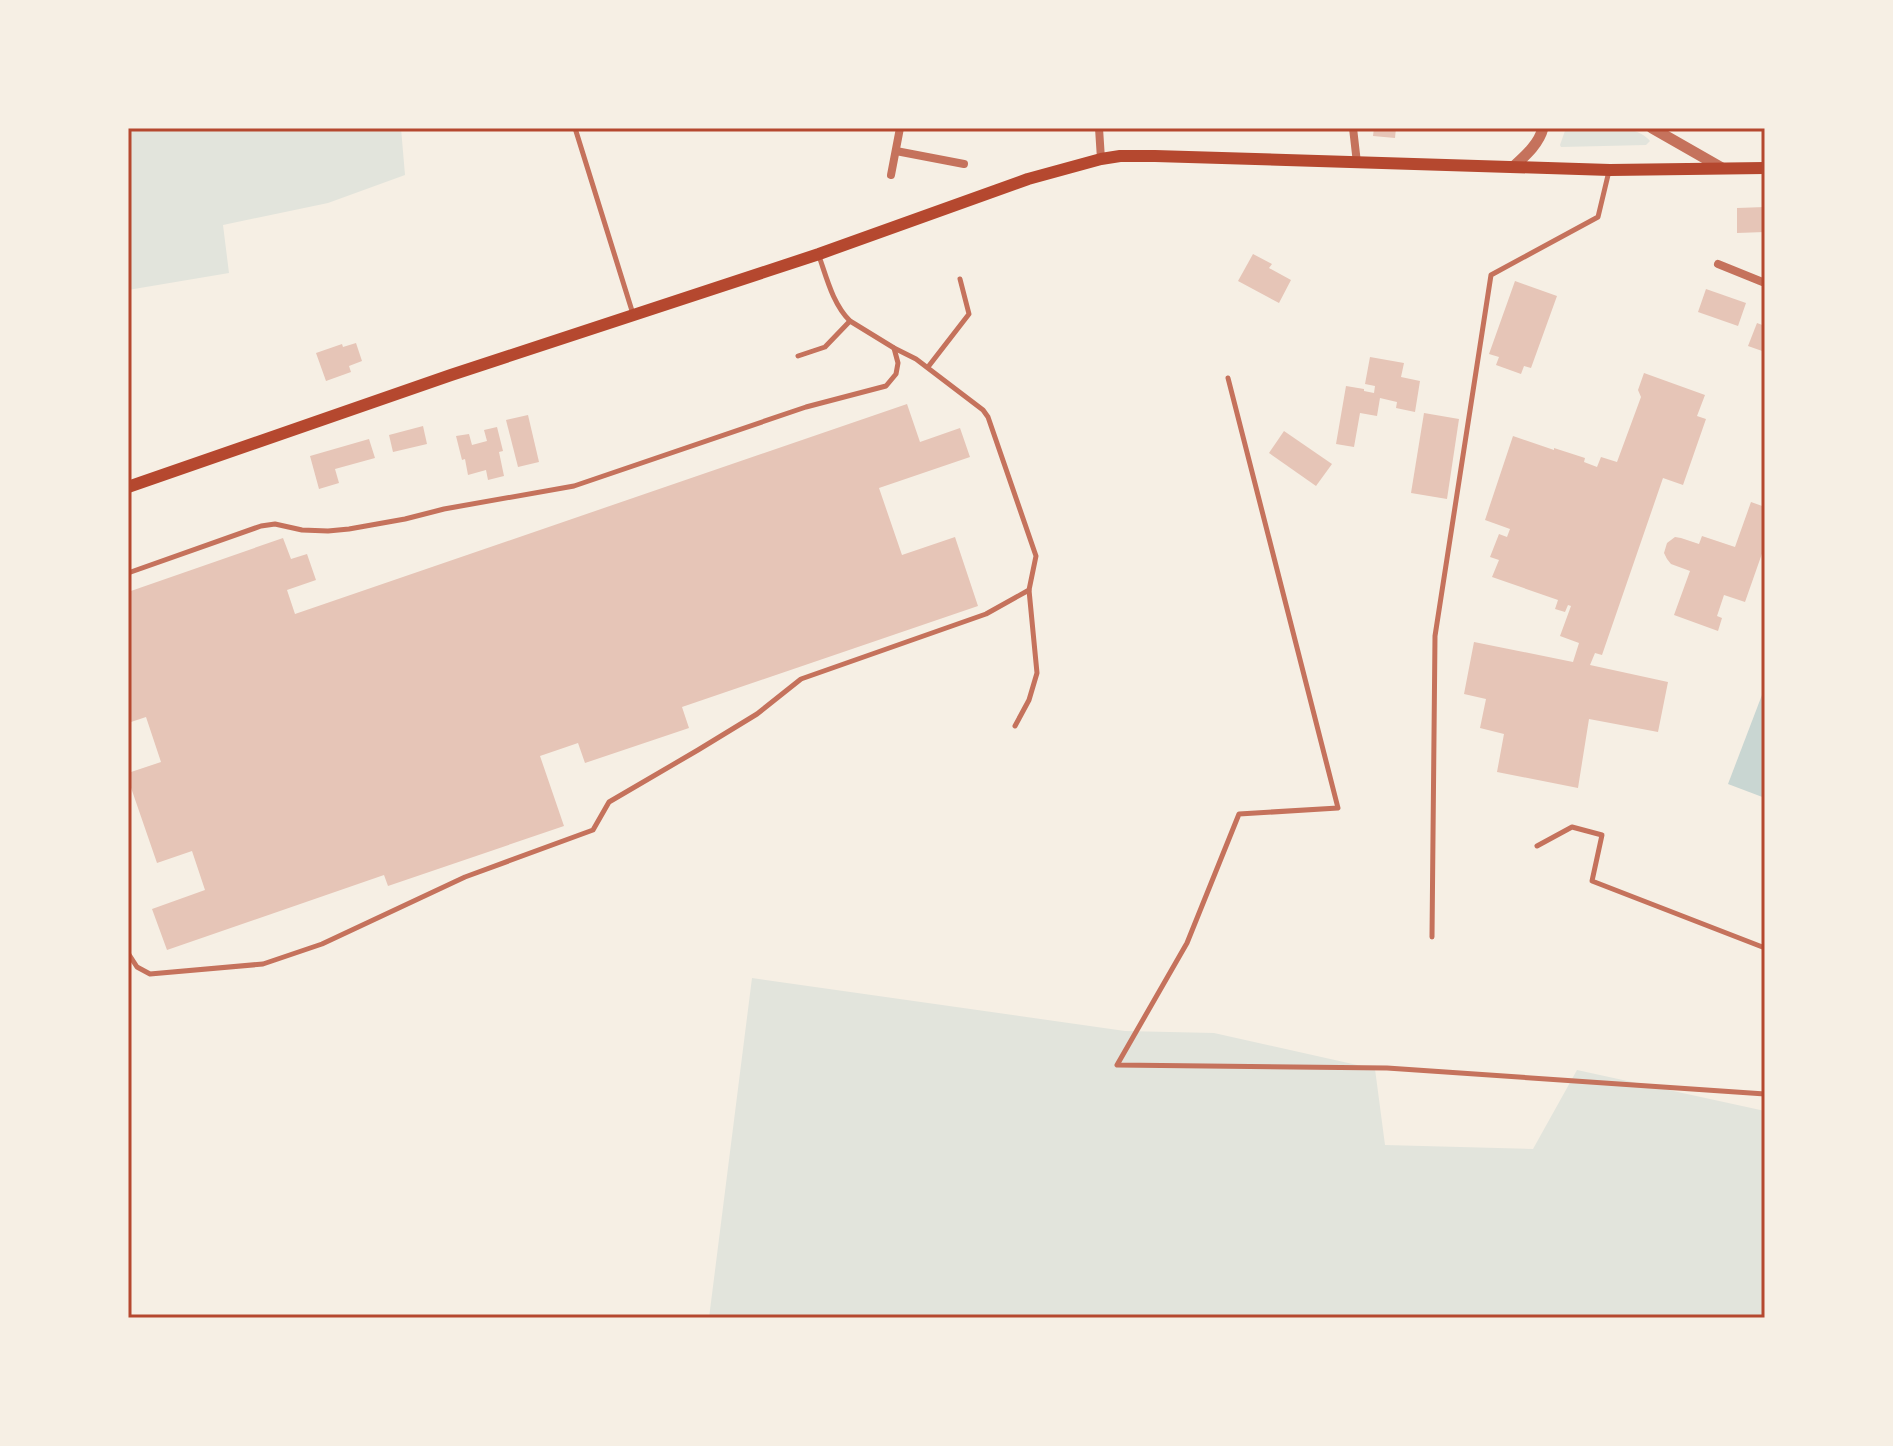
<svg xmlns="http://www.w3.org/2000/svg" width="1893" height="1446" font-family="'Asap Condensed',sans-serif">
  <rect width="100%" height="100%" fill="#f6efe4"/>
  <!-- green -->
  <g fill="#e2e4dc">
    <path d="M 128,128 L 401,128 L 405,175 L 328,203 L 223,225 L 229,273 L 128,290 Z"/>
    <path d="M 1566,128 C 1591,128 1633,121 1650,141 L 1646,145 L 1561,147 L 1560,145 Z"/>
    <path d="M 752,978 L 1125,1031 L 1214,1033 L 1375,1069 L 1385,1145 L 1533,1149 L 1577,1070 L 1765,1111 L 1765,1318 L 709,1318 Z"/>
  </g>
  <!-- water -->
  <path fill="#c9d6d2" d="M 1765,687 L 1765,798 L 1728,784 Z"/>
  <!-- building -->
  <g fill="#e6c5b7">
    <path d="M 1374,128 L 1396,128 L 1395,138 L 1373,136 Z"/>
    <path d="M 1765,207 L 1765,232 L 1737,233 L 1737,208 Z"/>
    <path d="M 1253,254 L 1272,264 L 1269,268 L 1291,280 L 1279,303 L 1238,281 Z"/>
    <path d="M 1515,281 L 1557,296 L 1531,368 L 1524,366 L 1521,374 L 1496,365 L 1499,357 L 1489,354 Z"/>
    <path d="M 1706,289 L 1746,303 L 1738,326 L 1698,312 Z"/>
    <path d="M 1757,323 L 1765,326 L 1765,352 L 1748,346 Z"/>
    <path d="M 356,343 L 362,361 L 349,366 L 351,372 L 326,381 L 316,353 L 342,344 L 343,347 Z"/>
    <path d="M 1370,357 L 1404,363 L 1401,377 L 1420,381 L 1415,412 L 1396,408 L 1397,402 L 1380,398 L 1377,416 L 1360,413 L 1354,447 L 1336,444 L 1346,386 L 1364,389 L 1364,391 L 1374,393 L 1375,386 L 1365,384 Z"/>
    <path d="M 1644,373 L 1705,395 L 1697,416 L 1706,419 L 1683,485 L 1663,478 L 1602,655 L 1595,653 L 1590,665 L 1668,682 L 1658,732 L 1589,719 L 1578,788 L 1497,772 L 1504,734 L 1480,728 L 1486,699 L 1464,694 L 1474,642 L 1573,662 L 1579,643 L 1560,636 L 1571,606 L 1568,605 L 1565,612 L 1555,609 L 1558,600 L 1492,577 L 1499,560 L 1490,557 L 1499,534 L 1507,537 L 1510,529 L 1485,520 L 1513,436 L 1554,450 L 1554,448 L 1585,458 L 1584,462 L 1597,467 L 1601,457 L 1617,462 L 1641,397 L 1638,390 Z"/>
    <path d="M 907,404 L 920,442 L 960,428 L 970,457 L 879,488 L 902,555 L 955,537 L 978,606 L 682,707 L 689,728 L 585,763 L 578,743 L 540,756 L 564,826 L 388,886 L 384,875 L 167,950 L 152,909 L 205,890 L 192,851 L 157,863 L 128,779 L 128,773 L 161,762 L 146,717 L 128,723 L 128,592 L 283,538 L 291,559 L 307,554 L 316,580 L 287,590 L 295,614 Z"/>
    <path d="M 1424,413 L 1459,419 L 1447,499 L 1411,493 Z"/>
    <path d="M 528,415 L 539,462 L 518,467 L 506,420 Z"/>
    <path d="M 423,426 L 427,444 L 393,452 L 389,435 Z"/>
    <path d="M 497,427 L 503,451 L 499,452 L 504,476 L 488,480 L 486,470 L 468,475 L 465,459 L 462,460 L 456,436 L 469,434 L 472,445 L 487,441 L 484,430 Z"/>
    <path d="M 1284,431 L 1332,464 L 1316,486 L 1269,453 Z"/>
    <path d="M 369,439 L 375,458 L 335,469 L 339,483 L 319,489 L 310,456 Z"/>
    <path d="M 1751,502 L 1765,507 L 1765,545 L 1745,602 L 1724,595 L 1717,616 L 1722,618 L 1718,631 L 1674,615 L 1690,571 L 1671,564 L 1667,559 L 1664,553 L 1667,543 L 1675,537 L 1681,538 L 1699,544 L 1702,536 L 1735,547 Z"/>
  </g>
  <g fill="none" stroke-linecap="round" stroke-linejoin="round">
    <!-- service -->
    <g stroke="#c5725c" stroke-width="5">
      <path d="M 575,128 L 633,314"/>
      <path d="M 798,356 L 825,347 L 850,321"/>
      <path d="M 928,367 L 969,314 L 960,279"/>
      <path d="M 1228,378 L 1338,808 L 1239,814 L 1187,943 L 1117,1065 L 1387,1068 L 1765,1094"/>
      <path d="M 128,573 L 261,526 L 275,524 L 302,530 L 328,531 L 349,529 L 405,519 L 444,509 L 574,486 L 806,407 L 886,386 L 896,374 L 898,363 L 894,348"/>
      <path d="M 1015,726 L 1029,700 L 1037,673 L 1029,590"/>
      <path d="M 1537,846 L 1572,827 L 1602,835 L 1592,881 L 1765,948"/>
      <path d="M 1432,937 L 1435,636 L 1491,275 L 1598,217 L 1609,171"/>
      <path d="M 128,953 L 137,967 L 150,974 L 263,964 L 322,944 L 465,877 L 593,830 L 609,802 L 698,750 L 757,714 L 801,679 L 986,614 L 1029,590 L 1036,556 L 988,417 L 983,410 L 916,359 L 894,348 L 850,321 C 833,304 827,279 819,256"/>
    </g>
    <!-- minor -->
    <g stroke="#c5725c" stroke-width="8">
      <path d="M 1099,128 L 1101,159"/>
      <path d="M 1353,128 L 1357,163"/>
      <path d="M 896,151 L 964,164"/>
      <path d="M 891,175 L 900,128"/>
      <path d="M 1718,264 L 1765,283"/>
    </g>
    <!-- tertiary -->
    <g stroke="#c5725c" stroke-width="11">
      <path d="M 1652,128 L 1722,168"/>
      <path d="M 1513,167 C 1525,156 1539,144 1543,128"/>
    </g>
    <!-- secondary -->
    <path stroke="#b5482f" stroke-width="12" d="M 128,487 L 451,375 L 819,254 L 1028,179 L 1101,159 L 1120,156 L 1155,156 L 1610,170 L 1765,168"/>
  </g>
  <!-- border -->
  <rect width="1893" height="1446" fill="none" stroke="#f6efe4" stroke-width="260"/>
  <rect x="130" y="130" width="1633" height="1186" fill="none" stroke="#b5482f" stroke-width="3"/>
</svg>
